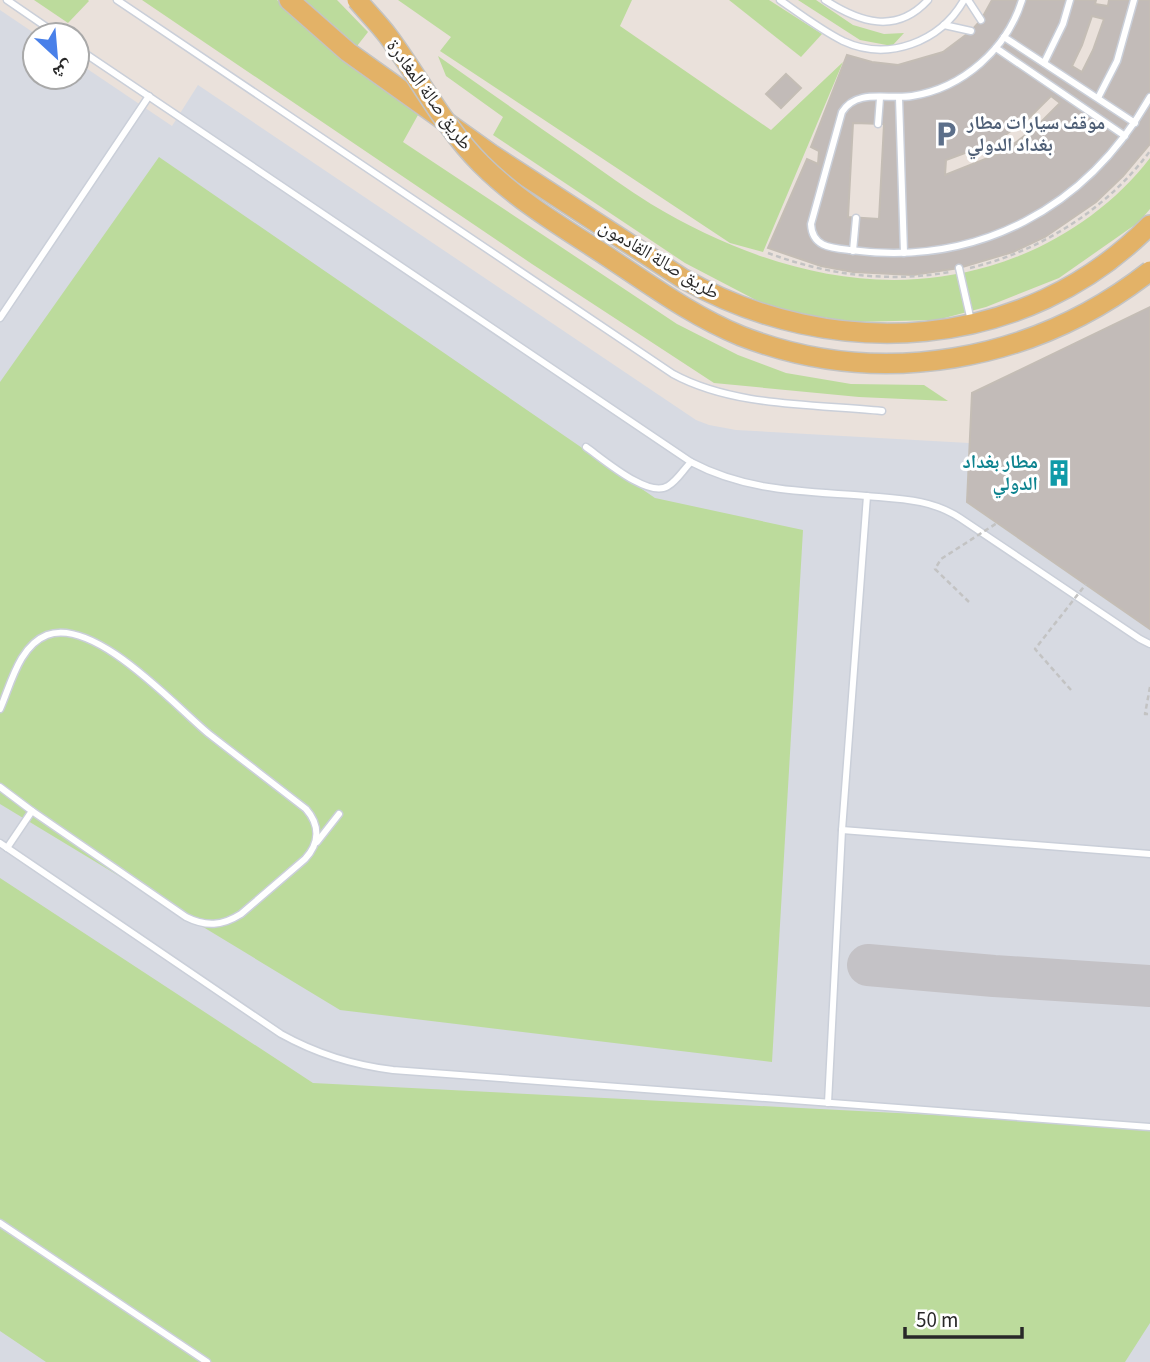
<svg xmlns="http://www.w3.org/2000/svg" width="1150" height="1362" font-family="'Source Sans 3','Noto Naskh Arabic',sans-serif">
  <rect width="100%" height="100%" fill="#eae1db"/>
  <!-- airport -->
  <path fill="#d7dae2" d="M 0,10 L 37,35 L 35,35 L 35,77 L 77,77 L 77,62 L 172,126 L 198,85 L 696,420 L 709,425 L 736,430 L 969,443 L 972,393 L 1150,307 L 1150,1362 L 0,1362 Z"/>
  <!-- green -->
  <g fill="#bcdb9c">
    <path d="M 34,0 L 88,0 L 89,1 L 68,23 Z"/>
    <path d="M 142,0 L 277,0 L 336,51 L 418,115 L 403,142 L 677,324 L 738,355 L 786,373 L 851,384 L 924,385 L 948,401 L 859,397 L 714,383 L 532,264 Z"/>
    <path d="M 305,0 L 337,0 L 368,32 L 357,46 Z"/>
    <path d="M 398,0 L 632,0 L 620,26 L 771,130 L 843,62 L 763,252 L 730,243 L 440,51 L 451,37 Z"/>
    <path d="M 729,0 L 769,0 L 822,34 L 801,57 Z"/>
    <path d="M 798,0 L 816,0 L 853,25 L 884,34 L 904,33 L 892,46 L 860,40 Z"/>
    <path d="M 438,56 C 485,89 533,123 581,156 C 604,172 627,189 651,204 C 755,266 871,301 990,266 C 1052,248 1111,209 1150,158 L 1150,209 L 1139,222 L 1059,278 L 986,307 L 937,320 L 852,322 L 773,309 L 685,263 L 493,135 L 503,117 L 446,76 Z"/>
    <path d="M 159,157 L 655,498 L 803,530 L 772,1062 L 340,1010 L 0,804 L 0,382 Z"/>
    <path d="M 0,878 L 313,1083 L 1150,1126 L 1150,1323 L 1125,1362 L 46,1362 L 0,1331 Z"/>
  </g>
  <g fill="none" stroke-linecap="round" stroke-linejoin="round">
    <!-- taxiway -->
    <path stroke="#c4c2c6" stroke-width="42" d="M 868,965 L 994,976 L 1150,986"/>
  </g>
  <!-- building -->
  <g fill="#c2bbb8" stroke="#c4bdb5" stroke-width="2" fill-rule="evenodd">
    <path d="M 992,0 L 1096,0 L 1095,4 L 1108,6 L 1109,0 L 1150,0 L 1150,144 L 1123,176 L 1096,202 L 1045,237 L 1013,252 L 959,268 L 913,275 L 853,272 L 821,266 L 768,248 L 807,159 L 818,164 L 819,151 L 811,147 L 847,55 L 872,62 L 898,65 L 943,52 L 971,31 L 981,20 ZM 1092,16 L 1104,19 L 1093,50 L 1082,72 L 1072,66 L 1082,45 ZM 1051,96 L 1060,103 L 1036,127 L 1007,149 L 1001,138 L 1029,118 ZM 853,123 L 884,124 L 879,219 L 848,217 ZM 992,143 L 998,154 L 945,175 L 946,160 Z"/>
    <path d="M 786,74 L 801,88 L 781,108 L 766,94 Z"/>
    <path d="M 1150,307 L 1150,629 L 967,502 L 972,393 Z"/>
  </g>
  <g fill="none" stroke-linecap="round" stroke-linejoin="round">
    <defs>
      <g id="lane">
        <path d="M 7,0 L 58,35"/>
        <path d="M 117,0 L 673,374 C 734,407 813,404 882,411"/>
        <path d="M 780,0 C 800,14 821,30 843,41 C 888,62 940,42 964,0"/>
        <path d="M 825,0 C 859,22 896,35 928,0"/>
        <path d="M 968,0 L 981,20"/>
        <path d="M 1022,0 C 1007,49 963,88 912,96 C 888,100 857,88 842,112 L 811,224 C 812,247 831,248 850,250 C 978,267 1087,208 1150,97"/>
        <path d="M 944,25 L 971,31"/>
        <path d="M 1004,37 L 1135,123"/>
        <path d="M 77,48 L 691,462 C 748,492 804,491 866,496 C 900,499 931,499 960,518 L 1140,639 L 1150,644"/>
        <path d="M 996,48 L 1125,136"/>
        <path d="M 1044,63 L 1063,24 L 1070,0"/>
        <path d="M 899,98 L 904,253"/>
        <path d="M 1098,98 L 1117,61 L 1134,0"/>
        <path d="M 878,124 L 880,98"/>
        <path d="M 853,251 L 856,218"/>
        <path d="M 959,268 L 971,321"/>
        <path d="M 0,318 L 149,96"/>
        <path d="M 586,447 C 603,459 649,499 668,486 C 677,481 683,470 691,462"/>
        <path d="M 0,709 C 11,684 19,646 47,635 C 95,617 175,706 209,734 C 241,759 274,784 306,809 C 320,825 320,843 305,859 L 241,914 C 222,926 206,927 186,917 L 32,811 L 0,787"/>
        <path d="M 842,830 L 1150,854"/>
        <path d="M 317,842 L 339,814"/>
        <path d="M 0,843 L 281,1034 C 317,1054 352,1065 393,1070 L 1150,1127"/>
        <path d="M 7,848 L 32,811"/>
        <path d="M 828,1103 L 842,830 L 867,496"/>
        <path d="M 0,1223 L 207,1362"/>
      </g>
      <path id="primary" d="M 289,0 L 348,52 L 491,154 L 682,278 C 833,364 1025,352 1150,225"/>
    </defs>
    <!-- lane casing -->
    <use href="#lane" stroke="#cacfd9" stroke-width="9"/>
    <!-- primary casing -->
    <use href="#primary" stroke="#c3c3c3" stroke-width="22"/>
    <!-- path -->
    <g stroke="#c3c3c3" stroke-width="2.5" stroke-dasharray="5 3.5" stroke-linecap="butt">
      <path d="M 768,253 C 827,275 888,283 950,272"/>
      <path d="M 970,268 C 1041,251 1107,209 1150,151"/>
      <path d="M 1150,687 L 1145,714 L 1150,714"/>
    </g>
    <!-- lane -->
    <use href="#lane" stroke="#fff" stroke-width="6"/>
    <!-- primary -->
    <use href="#primary" stroke="#e3b267" stroke-width="19"/>
    <defs>
      <path id="primary-bridge" d="M 357,0 C 367,12 379,24 388,36 C 420,79 444,127 481,164 C 518,201 562,227 605,255 C 649,284 692,316 741,336 C 880,390 1034,362 1150,271"/>
    </defs>
    <!-- primary-bridge casing -->
    <use href="#primary-bridge" stroke="#c3c3c3" stroke-width="22" stroke-linecap="butt"/>
    <!-- path-bridge -->
    <g stroke="#c3c3c3" stroke-width="2.5" stroke-dasharray="5 3.5" stroke-linecap="butt">
      <path d="M 969,602 L 935,569 L 941,559 L 997,523"/>
      <path d="M 1071,690 L 1035,649 L 1086,584"/>
    </g>
    <!-- primary-bridge -->
    <use href="#primary-bridge" stroke="#e3b267" stroke-width="19"/>
  </g>
  <!-- icons -->
  <defs>
    <symbol id="parking-bare" viewBox="-9 -9 18 18"><path d="M-3.5-5.5H1a3.5 3.5 0 0 1 0 7H-1V5.5H-3.5ZM-1-3.4V-.6H.8a1.4 1.4 0 0 0 0-2.8Z" fill="#5c6f8a" stroke="#fff" stroke-width="2.5" paint-order="stroke"/></symbol>
    <symbol id="building-bare" viewBox="-9 -9 18 18"><path d="M-4-6H4V6H1V3H-1V6H-4ZM-2.5-4.3h1.7v1.8h-1.7ZM.8-4.3h1.7v1.8H.8ZM-2.5-1h1.7V.8h-1.7ZM.8-1h1.7V.8H.8Z" fill="#0f9aa8" stroke="#fff" stroke-width="2.5" paint-order="stroke"/></symbol>
  </defs>
  <g fill-rule="evenodd">
    <use href="#parking-bare" x="927" y="115" width="38" height="38"/>
    <use href="#building-bare" x="1040" y="454" width="38" height="38"/>
  </g>
  <g text-anchor="middle" dominant-baseline="central" stroke-width="6" stroke-linejoin="round" paint-order="stroke">
    <!-- street labels -->
    <g font-size="19" fill="#282828" stroke="#fff">
      <text transform="translate(429 95) rotate(54)">طريق صالة المغادرة</text>
      <text transform="translate(659 260) rotate(31)">طريق صالة القادمون</text>
    </g>
    <!-- service labels -->
    <g font-size="19" font-weight="bold" fill="#4e5e75" stroke="#fff" text-anchor="start">
      <text x="967" y="123">موقف سيارات مطار<tspan x="967" dy="22">بغداد الدولي</tspan></text>
    </g>
    <!-- culture labels -->
    <g font-size="19" font-weight="bold" fill="#0d838f" stroke="#fff" text-anchor="end">
      <text x="1038" y="462">مطار بغداد<tspan x="1038" dy="22">الدولي</tspan></text>
    </g>
  </g>
  <!-- north arrow -->
  <g transform="translate(56 56) rotate(154)"><circle r="33" fill="#ffffff" stroke="#a9a9a9" stroke-width="2"/>
  <path d="M0-5L12 26L0 18L-12 26Z" fill="#4980e9"/>
  <text y="-10" font-size="19" font-weight="bold" text-anchor="middle" fill="#282828">ش</text>
  </g>
  <!-- scale -->
  <path d="M905 1327v10h117v-10" fill="none" stroke="#282828" stroke-width="3.5"/>
  <text x="916" y="1327" font-size="21" fill="#282828" stroke="#ffffff" stroke-width="5" paint-order="stroke">50 m</text>
</svg>
